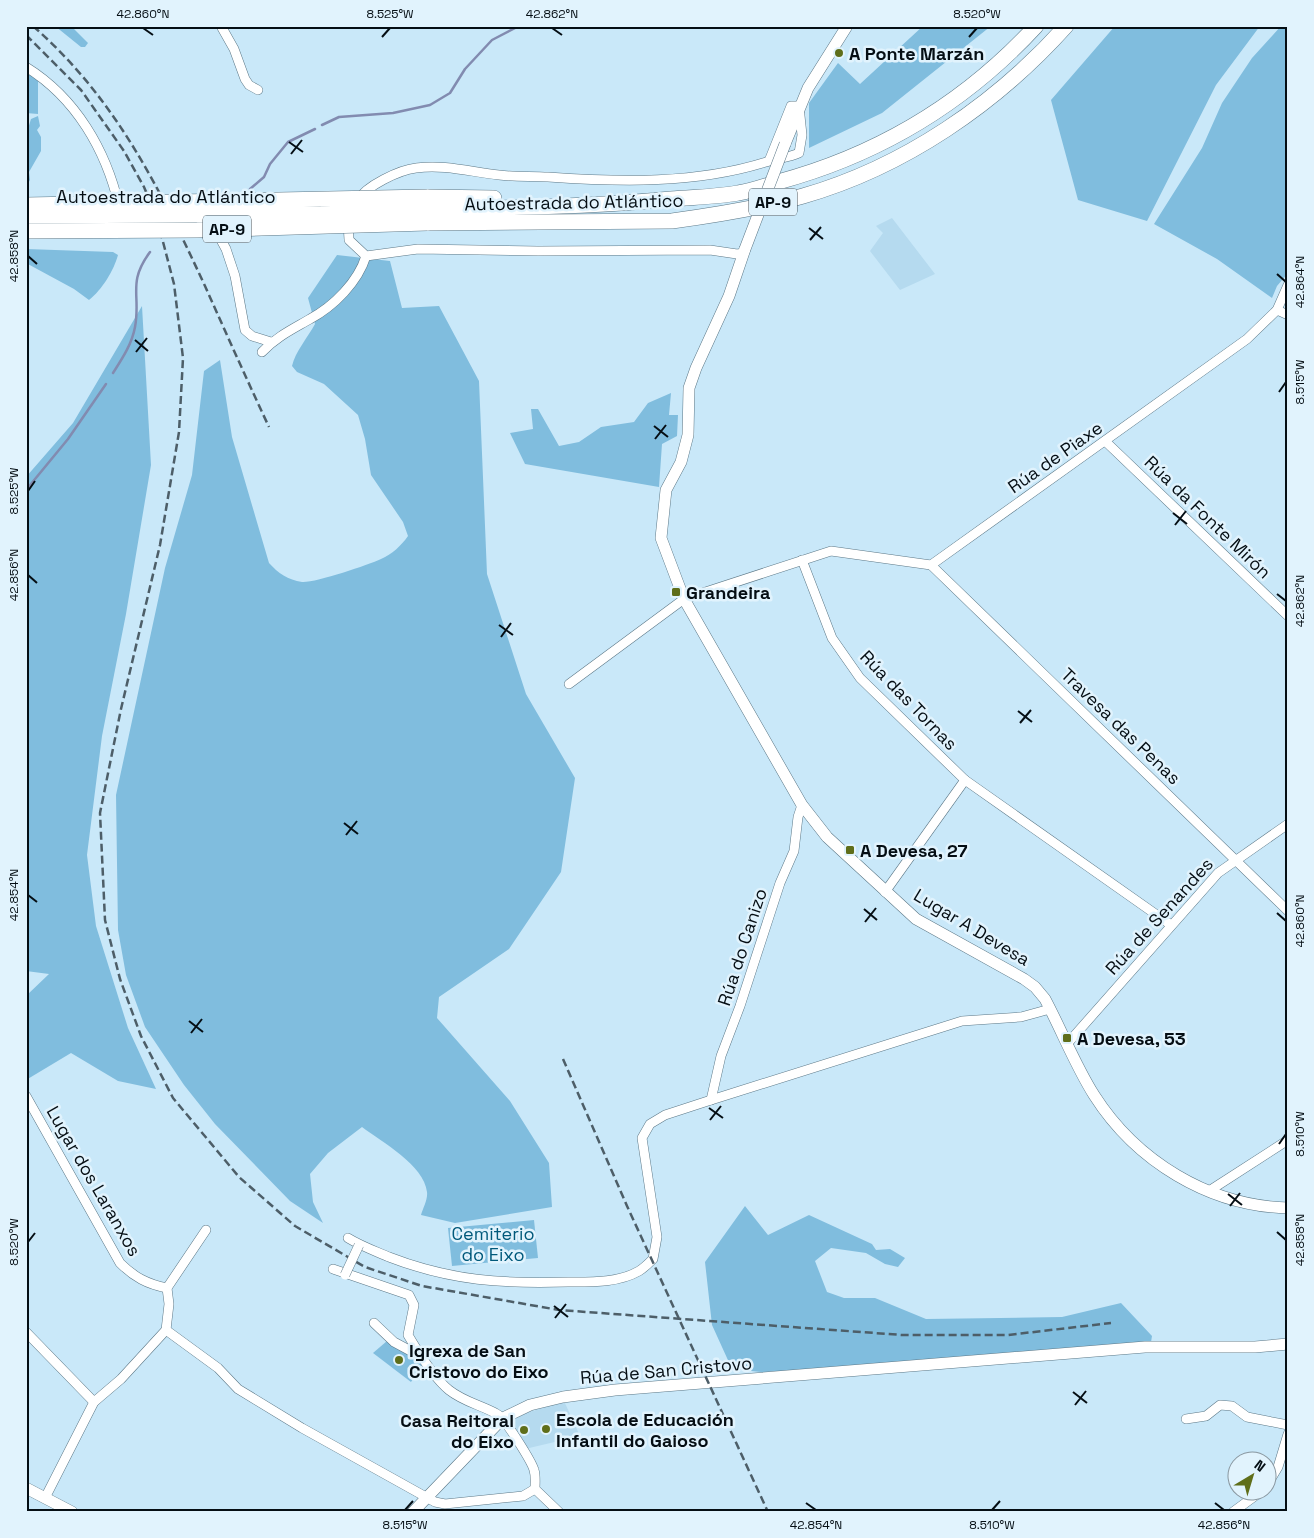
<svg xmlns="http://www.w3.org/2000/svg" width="1314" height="1538" font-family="'Space Grotesk',sans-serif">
  <rect width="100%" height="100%" fill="#c9e8f9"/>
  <!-- built -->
  <g fill="#b5daef">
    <path d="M 892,218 L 935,274 L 900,290 L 870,251 L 883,233 L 876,226 Z"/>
    <path d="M 564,1401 L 580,1436 L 525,1449 L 511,1418 Z"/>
  </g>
  <!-- green -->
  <g fill="#80bdde">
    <path d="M 55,26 L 71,26 L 88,43 L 85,47 L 81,47 Z"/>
    <path d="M 923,26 L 991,26 L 882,113 L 809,148 L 809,103 L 838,63 L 860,84 Z"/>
    <path d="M 1115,26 L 1260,26 L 1216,85 L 1147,221 L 1078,200 L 1051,100 Z"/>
    <path d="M 1281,26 L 1288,26 L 1288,273 L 1277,286 L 1272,298 L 1217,259 L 1154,224 L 1202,148 L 1222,103 L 1252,58 Z"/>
    <path d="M 26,69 L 38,80 L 38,114 L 26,113 Z"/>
    <path d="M 38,116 L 40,126 L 37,130 L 41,137 L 41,151 L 29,172 L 30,180 L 26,187 L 26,135 L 31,119 Z"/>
    <path d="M 26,249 L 113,252 L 118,255 C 114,270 102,290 89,300 L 74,289 L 26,263 Z"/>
    <path d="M 337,255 L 390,261 L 402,308 L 439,306 L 479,381 L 487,574 L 526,694 L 575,778 L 561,872 L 509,949 L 439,997 L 437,1018 L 510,1101 L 549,1163 L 552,1207 L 455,1223 L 421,1215 C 423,1208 428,1199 427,1192 C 424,1165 382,1142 362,1127 L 328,1153 L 310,1174 L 313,1202 L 323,1223 L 290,1201 L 215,1124 L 184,1085 L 145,1027 L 126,975 L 118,930 L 116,795 L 165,568 L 192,475 L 204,371 L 220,360 L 232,437 L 269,563 C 278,573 288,580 302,582 C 315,583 368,565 381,559 C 392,554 401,546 408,536 L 403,522 L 371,475 L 365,439 L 358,415 L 324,384 L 297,372 L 292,366 C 295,352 308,337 315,324 L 308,298 Z"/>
    <path d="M 142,306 L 151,465 L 126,614 L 102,736 L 87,855 L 96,926 L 128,1028 L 156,1089 L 118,1081 L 71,1053 L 26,1080 L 26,996 L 49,974 L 26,971 L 26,477 L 73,423 Z"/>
    <path d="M 671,393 L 669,415 L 678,415 L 677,436 L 662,444 L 659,487 L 525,464 L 510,433 L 533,429 L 531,409 L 538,409 L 559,446 L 579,442 L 601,427 L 634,422 L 648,403 Z"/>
    <path d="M 745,1206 L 768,1235 L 809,1215 L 872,1244 L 876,1250 L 890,1249 L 905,1258 L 898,1267 L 885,1264 L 866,1253 L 831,1248 L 815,1261 L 827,1292 L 844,1298 L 875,1298 L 926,1319 L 1062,1317 L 1121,1303 L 1152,1336 L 1151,1342 L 809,1370 L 761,1372 L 732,1369 L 712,1325 L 705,1262 Z"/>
    <path d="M 534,1220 L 538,1258 L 452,1266 L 448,1228 Z"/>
    <path d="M 387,1341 L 423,1363 L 411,1382 L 373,1353 Z"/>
  </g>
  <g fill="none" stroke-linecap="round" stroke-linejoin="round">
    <!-- stream -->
    <g stroke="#828bb0" stroke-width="2.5">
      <path d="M 322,125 L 339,117 L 393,113 L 430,105 L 450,93 L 465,69 L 492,40 L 519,26"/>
      <path d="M 250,189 L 264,177 L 270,164 L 288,142 L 315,129"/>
      <path d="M 113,373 C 122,359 132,344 135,327 C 141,295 127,283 150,252"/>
      <path d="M 26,490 L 68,439 L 106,384"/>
    </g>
    <defs>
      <g id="street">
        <path d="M 221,26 L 234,49 L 245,79 L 249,85 L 258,90"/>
        <path d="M 26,67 C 76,98 106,150 119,206"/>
        <path d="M 358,200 C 366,186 399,170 416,168 C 444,164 471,172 499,175 C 515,177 532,176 548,177 C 620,182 696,184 766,162 C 777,158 788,158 799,153 L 802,135 L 799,106 L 791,106 L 769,161"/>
        <path d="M 348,223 L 349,240 L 366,256 L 418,249 L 538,251 L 710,250 L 737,254 L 744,253"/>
        <path d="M 214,227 L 226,249 L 235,276 L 245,330 L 252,336 L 271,342"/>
        <path d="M 1277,310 L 1288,315"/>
        <path d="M 262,352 C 276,337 293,329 310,319 C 334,306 358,282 366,256"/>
        <path d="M 1105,441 L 1288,616"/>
        <path d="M 802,560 L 832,638 L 860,678 L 965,780 L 1171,925"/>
        <path d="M 931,565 L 1288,911"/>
        <path d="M 569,684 L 684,599 L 831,551 L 931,565 L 1247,339 L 1277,310 L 1288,285"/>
        <path d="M 885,892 L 965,780"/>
        <path d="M 1067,1044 L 1218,873 L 1288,824"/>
        <path d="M 26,1096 L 120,1263 C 134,1277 147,1284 167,1288"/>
        <path d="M 711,1100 L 721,1056 L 740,1006 L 780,883 L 794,851 L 798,817 L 802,805"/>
        <path d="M 1209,1191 L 1288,1140"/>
        <path d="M 348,1238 C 361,1246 375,1251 389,1257 C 451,1281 503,1284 568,1282 C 591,1282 618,1283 639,1271 C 644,1268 649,1263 653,1259 L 657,1237 L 642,1138 L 650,1124 L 665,1115 L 711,1100 L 962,1021 L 1021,1017 L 1050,1009"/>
        <path d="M 333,1269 L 409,1295 L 414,1305 L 408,1335 C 418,1352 434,1378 449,1390 C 464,1402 481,1405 497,1414 C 504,1417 532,1462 534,1470 C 536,1476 535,1483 535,1489 L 559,1512"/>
        <path d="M 374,1323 L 394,1342 L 420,1356"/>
        <path d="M 166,1330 L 218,1368 L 238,1389 L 302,1428 L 435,1502 L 445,1504 L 523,1496 L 535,1489"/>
        <path d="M 26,1332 L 94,1402"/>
        <path d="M 1186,1419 L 1206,1416 L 1220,1405 L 1232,1406 L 1247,1417 L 1288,1425"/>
        <path d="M 1266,1487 L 1278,1467 L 1288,1434"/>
        <path d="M 45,1498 L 94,1402 L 121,1379 L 166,1330 L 169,1304 L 167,1288 L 206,1230"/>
        <path d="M 1233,1512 L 1263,1490"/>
      </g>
      <g id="secondary">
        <path d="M 785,144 L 808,88 L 847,26"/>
        <path d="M 745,249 L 729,296 L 696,368 L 689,388 L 688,435 L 681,462 L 666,490 L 661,538 L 684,599 L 802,805 L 827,837 L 916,919 L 1024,979 L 1035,987 L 1045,999 C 1062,1031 1075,1065 1094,1095 C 1136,1161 1209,1206 1288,1208"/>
        <path d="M 26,1488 L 72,1512"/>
        <path d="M 413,1512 L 503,1418 L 530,1405 L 563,1397 L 615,1390 L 1145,1347 L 1255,1347 L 1288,1344"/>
      </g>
      <g id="highway">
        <path d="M 427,197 L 494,198"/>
        <path d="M 426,209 C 508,208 589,207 671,199 C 693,197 716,197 738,193 C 752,191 765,186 778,182 C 878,155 966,102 1036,26"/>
        <path d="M 427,223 L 672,221 C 716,215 761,208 803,196 C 904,167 996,104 1066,26"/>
      </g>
    </defs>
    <!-- street casing -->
    <use href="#street" stroke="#5c7887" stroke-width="10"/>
    <!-- secondary casing -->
    <use href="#secondary" stroke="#5c7887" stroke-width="12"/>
    <!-- highway casing -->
    <use href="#highway" stroke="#5c7887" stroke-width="16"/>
    <!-- street -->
    <use href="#street" stroke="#fff" stroke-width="9"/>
    <!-- secondary -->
    <use href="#secondary" stroke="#fff" stroke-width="11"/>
    <!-- highway -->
    <use href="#highway" stroke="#fff" stroke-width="15"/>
    <!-- rail -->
    <g stroke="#4d5e68" stroke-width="2.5" stroke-dasharray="8 4" stroke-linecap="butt">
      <path d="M 33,26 C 116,99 159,187 205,286 C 226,333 247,380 269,427"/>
      <path d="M 26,35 L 81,90 L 124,151 L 144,187 L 156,215 L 174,284 L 183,358 L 179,432 L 160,545 L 121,709 L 100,813 L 105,920 L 120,979 L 141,1036 L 173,1098 L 239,1177 L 295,1226 L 365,1267 L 422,1286 L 559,1310 L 902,1335 L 1008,1335 L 1111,1323"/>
      <path d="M 563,1059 L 627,1206 L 768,1512"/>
    </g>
    <defs>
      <path id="street-bridge" d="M 345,1275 L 359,1245"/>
      <path id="secondary-bridge" d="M 745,249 L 785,144"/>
      <g id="highway-bridge">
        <path d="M 26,205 L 427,197"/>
        <path d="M 26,216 L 321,214 L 426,209"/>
        <path d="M 26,231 L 197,230 L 427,223"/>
      </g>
    </defs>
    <!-- street-bridge casing -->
    <use href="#street-bridge" stroke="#5c7887" stroke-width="10" stroke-linecap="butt"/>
    <!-- secondary-bridge casing -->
    <use href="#secondary-bridge" stroke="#5c7887" stroke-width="12" stroke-linecap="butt"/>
    <!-- highway-bridge casing -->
    <use href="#highway-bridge" stroke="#5c7887" stroke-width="16" stroke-linecap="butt"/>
    <!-- street-bridge -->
    <use href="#street-bridge" stroke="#fff" stroke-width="9"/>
    <!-- secondary-bridge -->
    <use href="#secondary-bridge" stroke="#fff" stroke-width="11"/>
    <!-- highway-bridge -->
    <use href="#highway-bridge" stroke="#fff" stroke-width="15"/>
  </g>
  <!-- ticks -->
  <path fill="none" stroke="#050e14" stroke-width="2" d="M 143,28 L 153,35M 552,28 L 562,35M 382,37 L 390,28M 969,37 L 977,28M 289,142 L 303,152M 291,154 L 302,140M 809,228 L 823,239M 810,240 L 821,227M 28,256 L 37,264M 1277,274 L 1286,282M 135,340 L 148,351M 136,352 L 147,338M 1279,392 L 1286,382M 654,426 L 668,437M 655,439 L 666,425M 28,491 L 35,481M 1173,513 L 1187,524M 1175,525 L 1186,511M 28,575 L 37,583M 1277,594 L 1286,601M 499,625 L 513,635M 501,637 L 511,623M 1018,711 L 1032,722M 1020,723 L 1031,710M 344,823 L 358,834M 346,835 L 357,821M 28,895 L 37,902M 864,909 L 877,920M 1277,913 L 1286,921M 865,922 L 876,908M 189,1021 L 203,1032M 191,1033 L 202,1019M 709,1108 L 723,1118M 710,1120 L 721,1106M 1279,1144 L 1286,1134M 1228,1194 L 1242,1205M 1230,1206 L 1240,1193M 1277,1232 L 1286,1240M 28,1242 L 35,1233M 554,1306 L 568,1317M 555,1318 L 566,1304M 1073,1392 L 1087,1403M 1075,1405 L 1086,1391M 806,1503 L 816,1510M 1215,1503 L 1224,1510M 405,1510 L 413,1501M 992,1510 L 1000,1501"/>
  <!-- markers -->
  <g fill="#5f6e1a" stroke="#e1f3fd" stroke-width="2">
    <circle cx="839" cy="53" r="5"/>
    <rect x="671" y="587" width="10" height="10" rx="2.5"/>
    <rect x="845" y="845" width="10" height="10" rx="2.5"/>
    <rect x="1062" y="1033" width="10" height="10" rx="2.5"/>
    <circle cx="399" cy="1360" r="5"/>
    <circle cx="546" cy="1429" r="5"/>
    <circle cx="524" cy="1430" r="5"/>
  </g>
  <g text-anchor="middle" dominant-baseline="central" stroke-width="5" stroke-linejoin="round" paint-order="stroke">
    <!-- shield labels -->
    <g fill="#e1f3fd" stroke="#47535a" stroke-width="1">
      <rect x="749" y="188.5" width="48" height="27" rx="4"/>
      <rect x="203" y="215.5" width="48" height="27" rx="4"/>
    </g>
    <g font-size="16" font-weight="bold" fill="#050e14">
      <text x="773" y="202">AP-9</text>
      <text x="227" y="229">AP-9</text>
    </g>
    <!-- poi labels -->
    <g font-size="18" font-weight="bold" fill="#050e14" stroke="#e1f3fd" text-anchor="start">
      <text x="849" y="53">A Ponte Marzán</text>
      <text x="686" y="592">Grandeira</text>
      <text x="860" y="850">A Devesa, 27</text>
      <text x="1077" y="1038">A Devesa, 53</text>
      <text x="409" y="1350">Igrexa de San<tspan x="409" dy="21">Cristovo do Eixo</tspan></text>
      <text x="556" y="1419">Escola de Educación<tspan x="556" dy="21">Infantil do Gaioso</tspan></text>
      <text x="514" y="1420" text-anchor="end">Casa Reitoral<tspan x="514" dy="21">do Eixo</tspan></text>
    </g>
    <!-- street labels -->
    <g font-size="18" fill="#050e14" stroke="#e1f3fd">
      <text x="166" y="196">Autoestrada do Atlántico</text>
      <text transform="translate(574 202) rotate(-1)">Autoestrada do Atlántico</text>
      <text transform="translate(1055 457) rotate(-35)">Rúa de Piaxe</text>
      <text transform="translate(1208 517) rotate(44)">Rúa da Fonte Mirón</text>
      <text transform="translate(909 700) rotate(46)">Rúa das Tornas</text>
      <text transform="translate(1121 726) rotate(44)">Travesa das Penas</text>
      <text transform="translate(1159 916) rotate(-48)">Rúa de Senandes</text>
      <text transform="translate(972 927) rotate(31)">Lugar A Devesa</text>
      <text transform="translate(742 947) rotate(-72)">Rúa do Canizo</text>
      <text transform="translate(94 1181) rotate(60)">Lugar dos Laranxos</text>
      <text transform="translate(666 1370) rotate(-5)">Rúa de San Cristovo</text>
    </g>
    <!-- park labels -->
    <g font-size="18" fill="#00597b" stroke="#e1f3fd">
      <text x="493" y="1233">Cemiterio<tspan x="493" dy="21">do Eixo</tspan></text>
    </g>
  </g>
  <!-- border -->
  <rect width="1314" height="1538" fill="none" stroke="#e1f3fd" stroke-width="55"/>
  <!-- north arrow -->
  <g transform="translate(1252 1476) rotate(38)"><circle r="24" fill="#e1f3fd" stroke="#8997a0"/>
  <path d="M0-4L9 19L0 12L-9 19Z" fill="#5f6e1a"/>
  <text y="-8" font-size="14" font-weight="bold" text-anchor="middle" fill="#050e14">N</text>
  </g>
  <rect x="28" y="28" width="1258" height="1482" fill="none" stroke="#050e14" stroke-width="2"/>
  <g font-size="12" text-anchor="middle" fill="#050e14">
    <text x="143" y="18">42.860°N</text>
    <text x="390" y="18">8.525°W</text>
    <text x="552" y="18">42.862°N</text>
    <text x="977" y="18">8.520°W</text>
    <text transform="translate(14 256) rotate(-90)" y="4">42.858°N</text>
    <text transform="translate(1300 282) rotate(-90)" y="4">42.864°N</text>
    <text transform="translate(1300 382) rotate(-90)" y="4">8.515°W</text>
    <text transform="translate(14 491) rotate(-90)" y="4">8.525°W</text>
    <text transform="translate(14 575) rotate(-90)" y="4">42.856°N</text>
    <text transform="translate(1300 601) rotate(-90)" y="4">42.862°N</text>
    <text transform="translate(14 895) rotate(-90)" y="4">42.854°N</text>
    <text transform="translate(1300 921) rotate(-90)" y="4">42.860°N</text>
    <text transform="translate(1300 1134) rotate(-90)" y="4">8.510°W</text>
    <text transform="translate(1300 1240) rotate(-90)" y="4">42.858°N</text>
    <text transform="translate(14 1242) rotate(-90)" y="4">8.520°W</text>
    <text x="405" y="1529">8.515°W</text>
    <text x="816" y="1529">42.854°N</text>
    <text x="992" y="1529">8.510°W</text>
    <text x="1224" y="1529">42.856°N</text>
  </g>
</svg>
